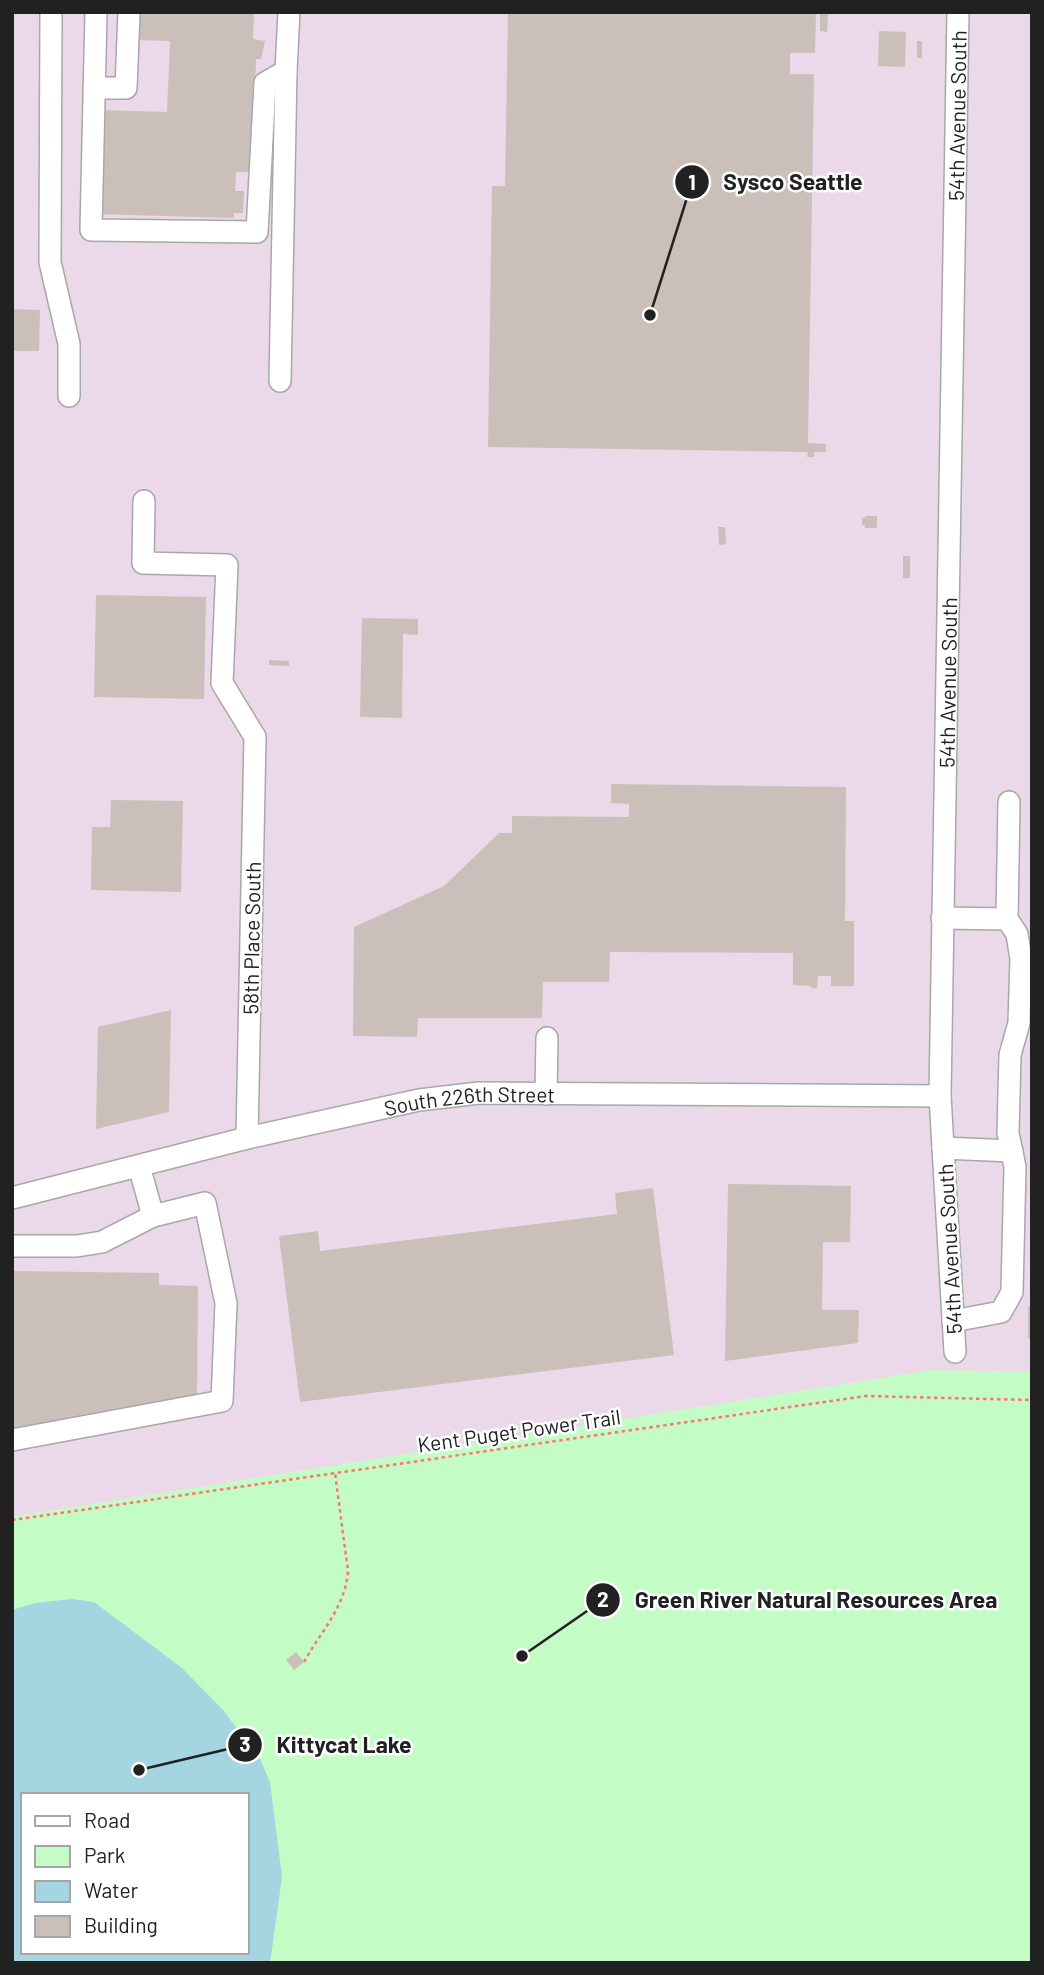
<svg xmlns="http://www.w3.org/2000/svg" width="1044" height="1975" font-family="Barlow,sans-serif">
  <rect width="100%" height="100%" fill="#f1ede7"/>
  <!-- industrial -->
  <path fill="#ebd8e8" d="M 12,12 L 1032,12 L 1032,1372 L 932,1370 L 12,1517 Z"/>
  <!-- park -->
  <path fill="#c3fcc5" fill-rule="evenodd" d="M 932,1370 L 1032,1372 L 1032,1963 L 12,1963 L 12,1517 ZM 23,1795 L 247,1795 L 247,1952 L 23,1952 Z"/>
  <!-- water -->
  <path fill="#a5d5e1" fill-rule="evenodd" d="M 72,1599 L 94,1602 L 182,1668 L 223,1710 L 260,1759 L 270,1782 L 282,1877 L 270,1963 L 12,1963 L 12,1610 L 35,1603 ZM 23,1795 L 247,1795 L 247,1952 L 23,1952 Z"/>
  <!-- building -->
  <g fill="#cac0b9">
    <path d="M 136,12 L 254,12 L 253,39 L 265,41 L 261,59 L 256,59 L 253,172 L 236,172 L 235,191 L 244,191 L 243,213 L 234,213 L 234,218 L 95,214 L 98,110 L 167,112 L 170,41 L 135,40 Z"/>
    <path d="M 508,12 L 816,12 L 815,53 L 790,53 L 790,74 L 814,74 L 808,443 L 826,444 L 826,452 L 814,452 L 814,457 L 807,457 L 808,452 L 488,447 L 492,186 L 505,186 Z"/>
    <path d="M 820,12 L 828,12 L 827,32 L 820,31 Z"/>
    <path d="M 879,31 L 906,32 L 905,67 L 878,66 Z"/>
    <rect x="917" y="41" width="5" height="17"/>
    <path d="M 12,309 L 40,310 L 39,351 L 12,351 Z"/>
    <path d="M 865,516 L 877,516 L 877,528 L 865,528 L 865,525 L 862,525 L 862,518 L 865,518 Z"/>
    <path d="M 718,527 L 725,527 L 726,544 L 719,545 Z"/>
    <rect x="903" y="556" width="7" height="22"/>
    <path d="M 96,595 L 206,597 L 204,699 L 94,697 Z"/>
    <path d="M 362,618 L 418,619 L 418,635 L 403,634 L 402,718 L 360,717 Z"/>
    <path d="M 269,660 L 289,661 L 289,666 L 269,665 Z"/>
    <path d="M 611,784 L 846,787 L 845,921 L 854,921 L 854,986 L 831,986 L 831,976 L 818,976 L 817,988 L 811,988 L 811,986 L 793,985 L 793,953 L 610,952 L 609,982 L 543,982 L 542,1018 L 418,1018 L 417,1037 L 353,1036 L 354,927 L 444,886 L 499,833 L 512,833 L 512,816 L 629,817 L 629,804 L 611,803 Z"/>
    <path d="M 111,800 L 183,801 L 181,892 L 91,890 L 92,827 L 110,827 Z"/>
    <path d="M 171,1010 L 169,1112 L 96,1129 L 98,1027 Z"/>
    <path d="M 728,1184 L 851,1186 L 850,1242 L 823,1242 L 822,1310 L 859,1310 L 858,1343 L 725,1361 Z"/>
    <path d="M 653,1188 L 674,1355 L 300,1402 L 279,1236 L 318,1231 L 320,1251 L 617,1214 L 615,1193 Z"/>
    <path d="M 12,1271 L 159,1273 L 159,1285 L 198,1286 L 197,1395 L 12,1429 Z"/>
    <rect x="1028" y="1306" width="4" height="33"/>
    <path d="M 296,1652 L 304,1662 L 294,1670 L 286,1660 Z"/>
  </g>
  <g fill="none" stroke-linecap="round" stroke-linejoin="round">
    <defs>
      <g id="minor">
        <path d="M 51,12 L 50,262 L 69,344 L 69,396"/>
        <path d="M 96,12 L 91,230 L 257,232 L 265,83 L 286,71"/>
        <path d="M 94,88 L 126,88 L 129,12"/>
        <path d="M 280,381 L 286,71 L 289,12"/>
        <path d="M 144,501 L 143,563 L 227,565 L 222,683 L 255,737 L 247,1138"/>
        <path d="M 942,918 L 1007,919"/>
        <path d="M 546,1094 L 547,1038"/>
        <path d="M 943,1148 L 1012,1151"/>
        <path id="s1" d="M 12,1198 L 247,1138 L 419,1100 L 479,1093 L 940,1096"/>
        <path d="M 12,1246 L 77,1246 L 102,1242 L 153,1216"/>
        <path d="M 953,1321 L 1001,1312 L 1012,1292 L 1015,1167 L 1008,1133 L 1010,1055 L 1019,1023 L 1021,959 L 1017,934 L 1007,919 L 1009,802"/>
        <path id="s2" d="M 955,1352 L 940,1096 L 958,12"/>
        <path d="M 12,1440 L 222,1401 L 226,1303 L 205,1203 L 153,1216 L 139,1166"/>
      </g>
    </defs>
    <!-- minor casing -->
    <use href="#minor" stroke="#a8a8a8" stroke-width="24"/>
    <!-- path -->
    <g stroke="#ff756a" stroke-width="2.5" stroke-dasharray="3.5 3.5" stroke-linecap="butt">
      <path d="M 12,1520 L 866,1396 L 1032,1400"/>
      <path d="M 304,1662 C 321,1631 345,1608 348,1571 L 335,1473"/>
    </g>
    <!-- minor -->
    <use href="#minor" stroke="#fff" stroke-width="21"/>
  </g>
  <g text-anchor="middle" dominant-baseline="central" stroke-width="5" stroke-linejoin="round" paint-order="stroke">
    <!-- street labels -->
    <g font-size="21" fill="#212121" stroke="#fff">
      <text stroke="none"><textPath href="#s2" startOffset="1237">54th Avenue South</textPath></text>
      <text stroke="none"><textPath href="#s2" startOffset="670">54th Avenue South</textPath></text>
      <text transform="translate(251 938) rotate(-89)">58th Place South</text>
      <text stroke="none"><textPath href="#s1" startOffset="469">South 226th Street</textPath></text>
      <text transform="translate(949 1249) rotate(-93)">54th Avenue South</text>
      <text transform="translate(519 1430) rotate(-8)">Kent Puget Power Trail</text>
    </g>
  </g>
  <!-- callouts -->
  <path fill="none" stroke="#212121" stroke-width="2.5" d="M650 315L692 182M522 1656L603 1600M139 1770L245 1745"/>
  <g fill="#212121" stroke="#fff" stroke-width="2.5">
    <circle cx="650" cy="315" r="7"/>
    <circle cx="522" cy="1656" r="7"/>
    <circle cx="139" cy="1770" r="7"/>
    <circle cx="692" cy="182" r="18"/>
    <circle cx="603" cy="1600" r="18"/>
    <circle cx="245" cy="1745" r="18"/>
  </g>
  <g font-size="21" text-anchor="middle" font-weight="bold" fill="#fff">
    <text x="692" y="190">1</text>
    <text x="603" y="1607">2</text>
    <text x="245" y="1752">3</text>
  </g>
  <g font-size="23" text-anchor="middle" font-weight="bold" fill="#212121" stroke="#fff" stroke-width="5" stroke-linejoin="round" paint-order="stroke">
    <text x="793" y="190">Sysco Seattle</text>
    <text x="816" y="1608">Green River Natural Resources Area</text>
    <text x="344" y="1753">Kittycat Lake</text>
  </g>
  <!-- border -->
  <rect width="1044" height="1975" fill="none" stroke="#212121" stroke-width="28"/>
  <!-- legend -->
  <rect x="21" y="1793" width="228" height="161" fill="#ffffff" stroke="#a6a6a6" stroke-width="2"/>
  <rect x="35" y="1816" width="35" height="10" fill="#ffffff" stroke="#a6a6a6" stroke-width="2"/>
  <text x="84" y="1828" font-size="21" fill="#212121">Road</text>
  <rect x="35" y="1846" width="35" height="21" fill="#c3fcc5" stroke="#a6a6a6" stroke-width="2"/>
  <text x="84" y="1863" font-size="21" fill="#212121">Park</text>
  <rect x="35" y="1881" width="35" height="21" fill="#a5d5e1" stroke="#a6a6a6" stroke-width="2"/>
  <text x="84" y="1898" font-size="21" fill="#212121">Water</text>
  <rect x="35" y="1916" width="35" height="21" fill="#cac0b9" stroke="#a6a6a6" stroke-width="2"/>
  <text x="84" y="1933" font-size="21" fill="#212121">Building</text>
</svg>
